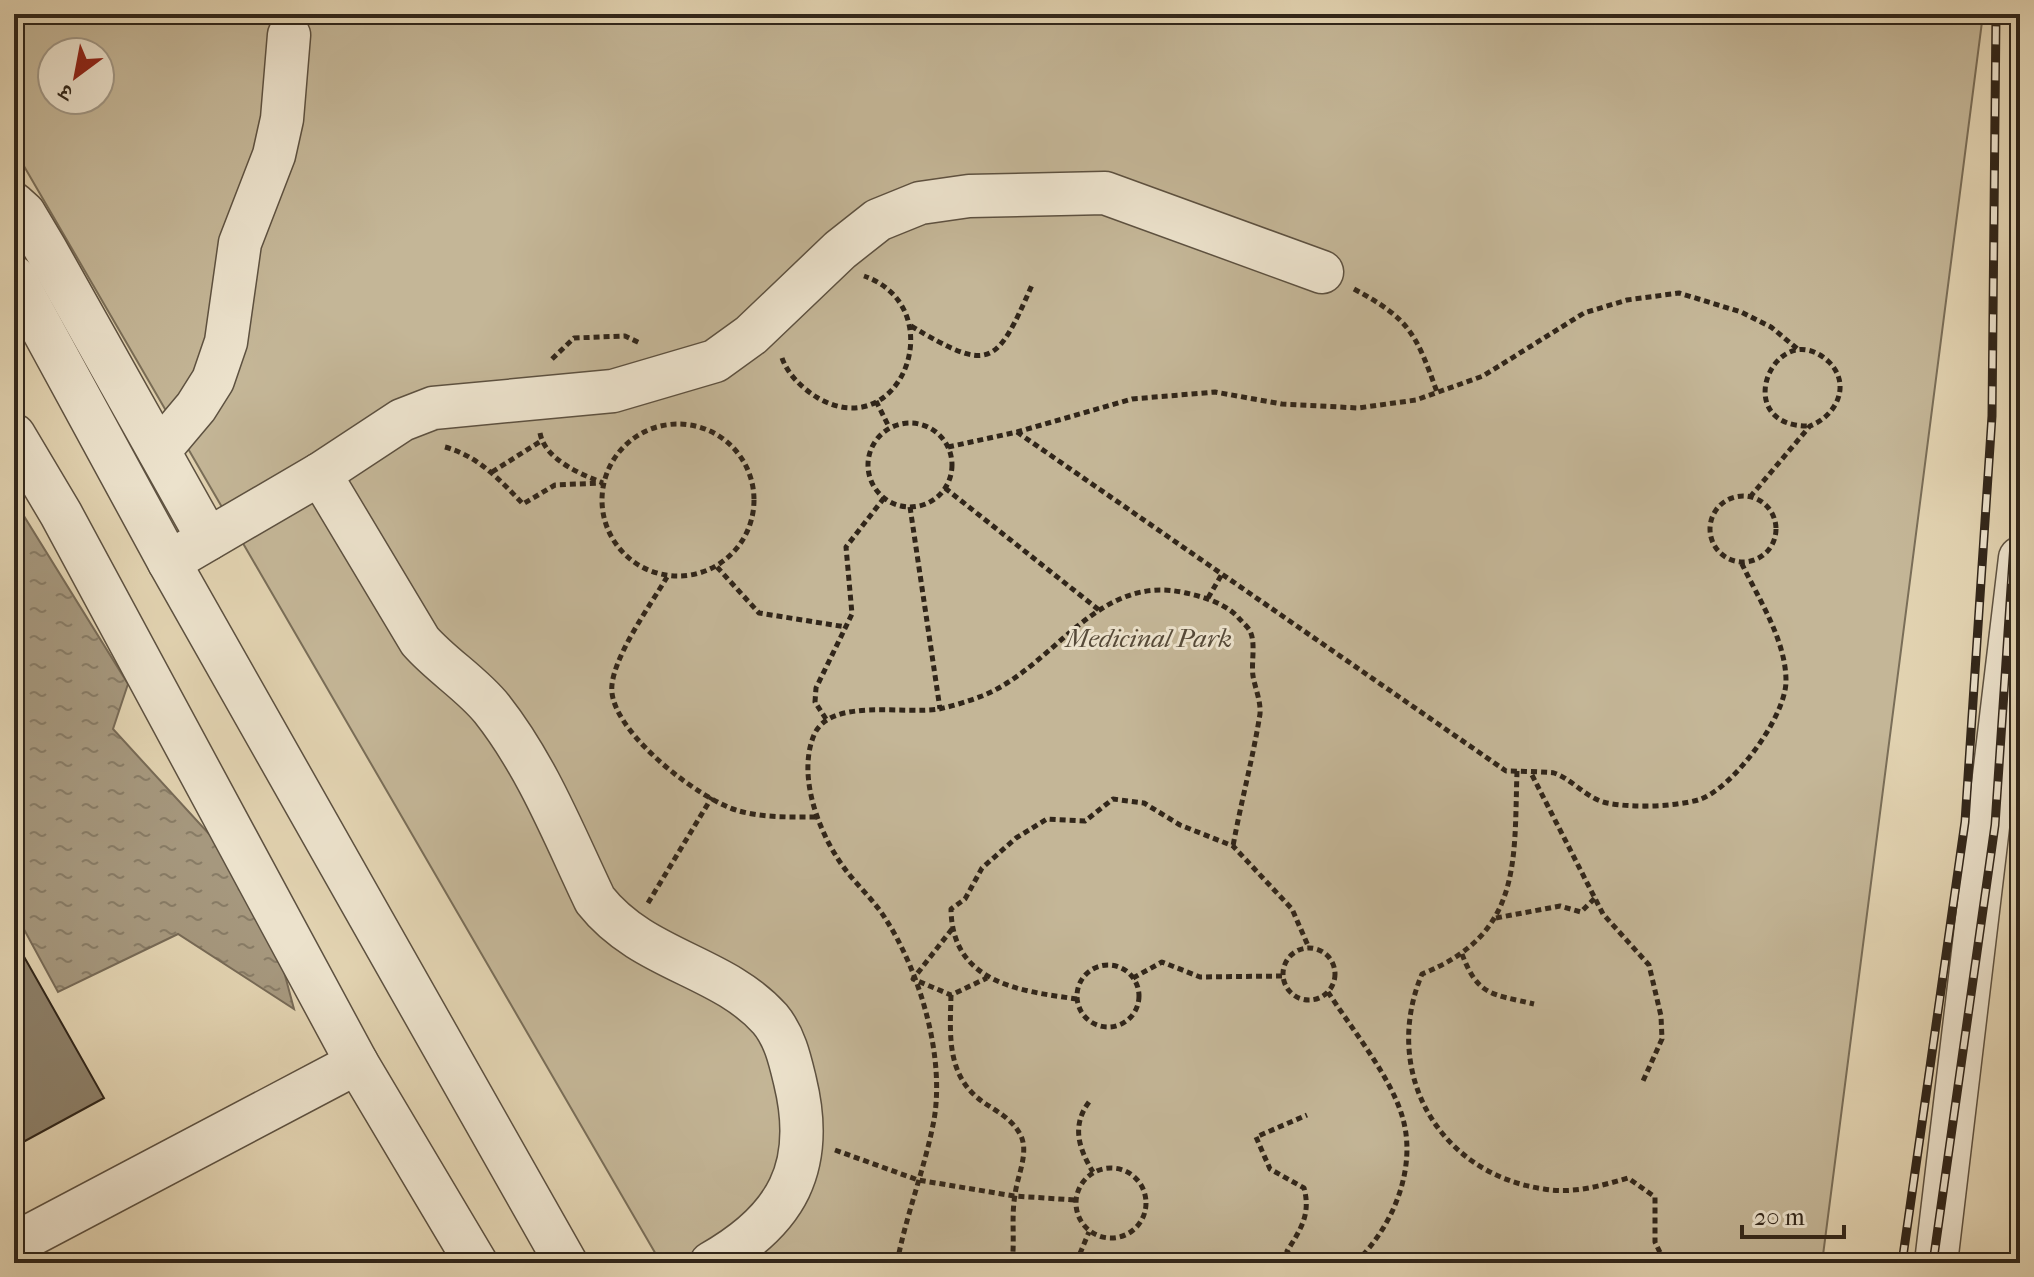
<svg xmlns="http://www.w3.org/2000/svg" width="2034" height="1277" font-family="'IM FELL French Canon','Noto Serif Devanagari',serif">
  <defs>
    <pattern id="water-ripples" width="26" height="14" patternUnits="userSpaceOnUse" patternTransform="scale(2)"><rect width="26" height="14" fill="#a6987e"/><path d="M2 4q2-2 4 0t4 0M15 11q2-2 4 0t4 0" fill="none" stroke="#887c66"/></pattern>
  </defs>
  <rect width="100%" height="100%" fill="#e2d3b1"/>
  <filter id="stains"><feTurbulence type="fractalNoise" baseFrequency=".0025" numOctaves="4"/><feColorMatrix values="0 0 0 0 .2 0 0 0 0 .09 0 0 0 0 .02 0 0 0 .5 -.17"/></filter>
  <radialGradient id="worn" r=".72"><stop offset=".6" stop-color="#630" stop-opacity="0"/><stop offset="1" stop-color="#630" stop-opacity=".3"/></radialGradient>
  <!-- park -->
  <path fill="#c4b697" stroke="#7a6e58" stroke-width="2" fill-rule="evenodd" d="M 14,14 L 1983,14 L 1822,1263 L 661,1263 L 14,149 ZM 52,52 L 100,52 L 100,100 L 52,100 Z"/>
  <!-- water -->
  <path fill="url(#water-ripples)" stroke="#776a56" stroke-width="2" d="M 14,500 L 128,684 L 113,729 L 263,893 L 294,1009 L 178,934 L 58,992 L 14,911 Z"/>
  <!-- building -->
  <path fill="#8d8069" stroke="#31261a" stroke-width="2" d="M 14,939 L 104,1098 L 14,1147 Z"/>
  <g fill="none" stroke-linecap="round" stroke-linejoin="round">
    <defs>
      <g id="minor">
        <path d="M 14,204 L 24,213 L 46,250 L 208,539"/>
        <path d="M 14,277 L 169,562 L 566,1263"/>
        <path d="M 14,435 L 61,514 L 357,1063 L 476,1263"/>
        <path d="M 159,451 L 196,407 L 213,380 L 226,342 L 240,243 L 274,155 L 282,119 L 289,35"/>
        <path d="M 320,474 L 420,641 C 442,666 472,684 492,709 C 537,766 564,835 595,900 C 643,961 722,965 770,1019 C 785,1037 790,1060 795,1081 C 816,1167 787,1220 711,1263"/>
        <path d="M 169,562 L 320,474 L 402,420 L 433,408 L 613,391 L 715,361 L 751,335 L 840,250 L 878,220 L 920,203 L 969,196 L 1105,193 L 1322,272"/>
        <path d="M 14,1244 L 357,1063"/>
        <path d="M 1936,1263 L 2020,558"/>
      </g>
    </defs>
    <!-- minor casing -->
    <use href="#minor" stroke="#5d5140" stroke-width="45"/>
    <!-- path -->
    <g stroke="#31261a" stroke-width="5" stroke-dasharray="6 4" stroke-linecap="butt">
      <path d="M 1354,289 C 1410,319 1416,334 1437,392"/>
      <path d="M 911,326 C 990,373 996,367 1032,285"/>
      <path d="M 782,358 C 788,375 803,389 818,398 C 902,446 953,307 864,276"/>
      <path d="M 552,359 L 574,338 L 625,336 L 640,343"/>
      <path d="M 876,401 L 889,427"/>
      <circle cx="910" cy="465" r="42"/>
      <circle cx="678" cy="500" r="76"/>
      <path d="M 1017,432 L 1506,771 C 1512,771 1551,772 1554,773 C 1572,779 1587,799 1607,803 C 1634,808 1671,807 1698,800 C 1732,790 1786,717 1786,681 C 1786,640 1758,598 1741,562"/>
      <path d="M 540,433 C 545,460 581,474 603,483"/>
      <path d="M 445,447 C 478,456 500,480 523,504 L 555,485 L 602,483"/>
      <path d="M 948,447 L 1017,432 L 1132,399 L 1215,392 L 1282,404 L 1358,408 L 1416,400 L 1483,376 L 1584,313 L 1627,300 L 1679,293 L 1741,312 L 1771,327 L 1800,351"/>
      <path d="M 492,472 L 541,441"/>
      <path d="M 945,488 L 1099,610"/>
      <circle cx="1743" cy="529" r="33"/>
      <path d="M 1750,497 L 1810,426 C 1836,416 1852,385 1829,362 C 1776,312 1726,428 1810,426"/>
      <path d="M 910,507 L 940,709"/>
      <path d="M 717,567 L 759,613 L 846,627"/>
      <path d="M 667,577 C 652,603 608,663 612,693 C 617,736 700,800 739,811 C 765,818 792,817 819,817"/>
      <path d="M 1208,598 L 1222,574"/>
      <path d="M 826,719 L 815,702 L 816,688 L 852,614 L 846,547 L 884,498"/>
      <path d="M 1517,771 C 1514,863 1522,934 1422,974 C 1381,1071 1438,1174 1544,1189 C 1573,1194 1600,1186 1628,1178 L 1655,1197 L 1655,1242 L 1665,1263"/>
      <path d="M 1532,775 L 1603,914 L 1649,965 L 1661,1016 L 1662,1039 L 1643,1081"/>
      <path d="M 648,903 L 712,797"/>
      <path d="M 1496,918 L 1560,906 L 1581,912 L 1595,898"/>
      <path d="M 952,929 L 913,979 L 951,995 L 987,978"/>
      <circle cx="1309" cy="974" r="26"/>
      <path d="M 1462,954 C 1478,997 1493,994 1534,1004"/>
      <circle cx="1108" cy="996" r="31"/>
      <path d="M 1133,978 L 1162,962 L 1200,977 L 1283,976"/>
      <path d="M 1328,992 C 1351,1028 1392,1078 1403,1119 C 1417,1170 1392,1228 1355,1263"/>
      <path d="M 951,995 C 950,1035 946,1076 983,1102 C 996,1111 1011,1118 1020,1134 C 1030,1152 1017,1176 1015,1195 C 1011,1217 1015,1240 1012,1263"/>
      <path d="M 1077,999 C 1019,991 952,983 951,909 L 965,899 L 982,868 L 1016,838 L 1047,819 L 1085,821 L 1113,799 L 1144,803 L 1180,825 L 1233,846 L 1292,909 L 1309,948"/>
      <path d="M 1089,1102 C 1071,1126 1079,1149 1093,1172"/>
      <path d="M 835,1150 L 918,1180 L 1014,1196 L 1075,1200"/>
      <circle cx="1111" cy="1203" r="35"/>
      <path d="M 897,1263 C 906,1215 925,1168 934,1120 C 945,1056 920,972 885,918 C 875,902 860,888 848,873 C 821,839 796,778 814,735 C 830,697 904,715 939,709 C 953,706 969,701 982,696 C 1055,667 1097,572 1186,593 C 1204,597 1224,603 1238,617 C 1241,621 1248,627 1250,631 C 1256,643 1251,663 1253,676 C 1255,688 1261,701 1260,714 C 1253,758 1241,802 1233,846"/>
      <path d="M 1076,1263 L 1089,1232"/>
      <path d="M 1295,1263 L 1287,1251 C 1301,1229 1311,1214 1304,1188 L 1270,1169 L 1256,1137 L 1307,1115"/>
    </g>
    <!-- minor -->
    <use href="#minor" stroke="#ece2cc" stroke-width="42"/>
    <defs>
      <g id="rail">
        <path d="M 1902,1263 L 1965,822 L 1992,416 L 1996,14"/>
        <path d="M 1933,1263 L 1995,825 L 2020,455"/>
      </g>
    </defs>
    <!-- rail casing -->
    <use href="#rail" stroke="#31261a" stroke-width="9"/>
    <!-- rail -->
    <use href="#rail" stroke="#ece2cc" stroke-width="6" stroke-dasharray="18" stroke-linecap="butt"/>
  </g>
  <g text-anchor="middle" dominant-baseline="central" stroke-width="6" stroke-linejoin="round" paint-order="stroke">
    <!-- park labels -->
    <g font-size="26" font-style="italic" fill="#564a39" stroke="#ece2cc">
      <text x="1149" y="638">Medicinal Park</text>
    </g>
  </g>
  <!-- margin -->
  <rect width="2034" height="1277" fill="none" stroke="#e2d3b1" stroke-width="48"/>
  <rect x="16" y="16" width="2002" height="1245" fill="none" stroke="#31261a" stroke-width="4"/>
  <rect x="24" y="24" width="1986" height="1229" fill="none" stroke="#31261a" stroke-width="2"/>
  <!-- north arrow -->
  <g transform="translate(76 76) rotate(212)"><circle r="38" fill="#ece2cc" stroke="#a19785" stroke-width="2"/>
  <path d="M0-6L14 30L0 20L-14 30Z" fill="#8f2418"/>
  <text y="-12" font-size="22" font-weight="bold" text-anchor="middle" fill="#31261a">उ</text>
  </g>
  <!-- scale -->
  <path d="M1742 1225v12h102v-12" fill="none" stroke="#31261a" stroke-width="4"/>
  <text x="1754" y="1225" font-size="24" fill="#31261a" stroke="#ece2cc" stroke-width="6" paint-order="stroke">20 m</text>
  <rect width="100%" height="100%" filter="url(#stains)"/>
  <rect width="100%" height="100%" fill="url(#worn)"/>
</svg>
